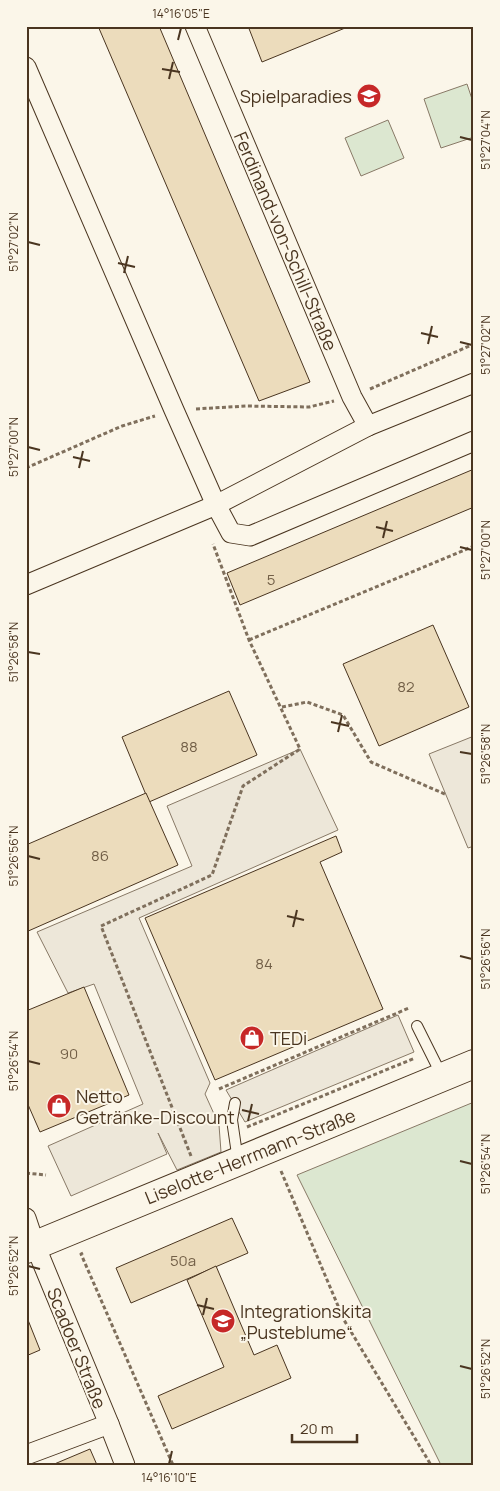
<svg xmlns="http://www.w3.org/2000/svg" width="500" height="1491" font-family="Manrope,sans-serif">
  <rect width="100%" height="100%" fill="#fbf6e9"/>
  <!-- green -->
  <g fill="#dce7d0" stroke="#887966">
    <path d="M 467,84 L 474,105 L 474,137 L 441,148 L 424,99 Z"/>
    <path d="M 388,120 L 404,158 L 361,176 L 345,138 Z"/>
    <path d="M 474,1102 L 474,1465 L 441,1465 L 297,1175 Z"/>
  </g>
  <!-- parking -->
  <g fill="#ede7d9" stroke="#887966">
    <path d="M 474,736 L 474,846 L 468,848 L 429,754 Z"/>
    <path d="M 300,749 L 338,830 L 139,918 L 210,1083 L 205,1094 L 219,1125 L 221,1152 L 177,1170 L 158,1133 L 167,1154 L 71,1196 L 48,1146 L 143,1104 L 94,984 L 68,993 L 37,932 L 192,866 L 167,806 Z"/>
    <path d="M 398,1015 L 414,1052 L 245,1122 L 226,1090 Z"/>
  </g>
  <!-- building -->
  <g fill="#ecdcbc" stroke="#4a3520">
    <path d="M 98,26 L 159,26 L 310,382 L 259,401 Z"/>
    <path d="M 248,26 L 350,26 L 262,62 Z"/>
    <path d="M 474,469 L 474,507 L 240,605 L 227,573 Z"/>
    <path d="M 433,625 L 469,707 L 379,746 L 343,664 Z"/>
    <path d="M 229,691 L 257,755 L 149,802 L 122,737 Z"/>
    <path d="M 146,793 L 178,865 L 26,932 L 26,845 Z"/>
    <path d="M 336,836 L 342,852 L 320,862 L 383,1009 L 215,1080 L 145,918 Z"/>
    <path d="M 84,987 L 129,1095 L 40,1132 L 26,1100 L 26,1011 Z"/>
    <path d="M 232,1218 L 248,1253 L 131,1303 L 116,1268 Z"/>
    <path d="M 216,1266 L 254,1355 L 277,1345 L 291,1378 L 172,1429 L 158,1396 L 224,1367 L 187,1280 Z"/>
    <path d="M 26,1315 L 40,1350 L 26,1356 Z"/>
    <path d="M 90,1449 L 97,1465 L 52,1465 Z"/>
  </g>
  <g fill="none" stroke-linecap="round" stroke-linejoin="round">
    <defs>
      <g id="lane">
        <path d="M 417,1026 L 442,1076"/>
        <path d="M 235,1103 L 232,1120 L 238,1161"/>
      </g>
      <g id="street">
        <path d="M 195,26 L 352,397 L 368,426"/>
        <path d="M 26,67 L 174,410 L 216,505 L 231,533 L 250,536 L 474,441"/>
        <path d="M 26,585 L 216,505 L 368,426 L 474,383"/>
        <path d="M 26,1218 L 35,1245 L 109,1424 L 26,1455"/>
        <path d="M 109,1424 L 125,1465"/>
      </g>
      <path id="secondary" d="M 26,1249 L 474,1064"/>
    </defs>
    <!-- lane casing -->
    <use href="#lane" stroke="#4a3520" stroke-width="12"/>
    <!-- street casing -->
    <use href="#street" stroke="#4a3520" stroke-width="21"/>
    <!-- secondary casing -->
    <use href="#secondary" stroke="#4a3520" stroke-width="30"/>
    <!-- path -->
    <g stroke="#7f6f5c" stroke-width="3" stroke-dasharray="4 2.5" stroke-linecap="butt">
      <path d="M 370,389 L 474,344"/>
      <path d="M 196,409 L 246,406 L 309,407 L 334,401"/>
      <path d="M 26,468 L 122,426 L 155,416"/>
      <path d="M 249,640 L 474,546"/>
      <path d="M 282,707 L 307,702 L 343,715 L 371,762 L 447,795"/>
      <path d="M 219,1089 L 409,1008"/>
      <path d="M 247,1127 L 415,1058"/>
      <path d="M 191,1156 L 101,926 L 212,875 L 243,786 L 300,749 L 249,640 L 213,544"/>
      <path d="M 281,1171 L 344,1320 L 431,1465"/>
      <path d="M 26,1173 L 46,1175"/>
      <path d="M 83,1253 L 81,1254 L 173,1465"/>
    </g>
    <!-- lane -->
    <use href="#lane" stroke="#fbf6e9" stroke-width="10"/>
    <!-- street -->
    <use href="#street" stroke="#fbf6e9" stroke-width="19"/>
    <!-- secondary -->
    <use href="#secondary" stroke="#fbf6e9" stroke-width="28"/>
  </g>
  <!-- ticks -->
  <path fill="none" stroke="#4a3520" stroke-width="2" d="M 178,40 L 181,28M 162,69 L 180,72M 169,79 L 173,62M 460,137 L 472,140M 28,242 L 40,245M 118,263 L 135,267M 124,273 L 128,256M 421,333 L 438,337M 460,342 L 472,345M 428,344 L 432,326M 28,447 L 40,450M 73,457 L 90,461M 79,468 L 83,451M 376,527 L 393,531M 383,538 L 387,521M 460,547 L 472,550M 28,652 L 40,654M 331,722 L 349,726M 338,732 L 342,715M 460,752 L 472,754M 28,856 L 40,859M 287,916 L 304,920M 293,927 L 297,910M 460,956 L 472,959M 28,1061 L 40,1064M 242,1110 L 259,1114M 248,1121 L 252,1104M 460,1161 L 472,1164M 28,1266 L 40,1269M 197,1305 L 214,1309M 203,1315 L 207,1298M 460,1366 L 472,1369M 169,1464 L 172,1451"/>
  <!-- icons -->
  <defs>
    <symbol id="school-disc" viewBox="-11 -11 22 22"><circle r="9.5" fill="#c62828" stroke="#fbf6e9"/><path d="M0-5L7-2L0 1L-7-2ZM-4 1L0 2.5L4 1V4Q0 6-4 4Z" fill="#fff"/></symbol>
    <symbol id="shop-disc" viewBox="-11 -11 22 22"><circle r="9.5" fill="#c62828" stroke="#fbf6e9"/><path d="M-5-2.5h2.3a2.7 3.5 0 0 1 5.4 0H5L5.5 6h-11ZM-1.5-2.5h3a1.5 2.3 0 0 0-3 0Z" fill="#fff"/></symbol>
  </defs>
  <g fill-rule="evenodd">
    <use href="#school-disc" x="355" y="82" width="28" height="28"/>
    <use href="#shop-disc" x="238" y="1024" width="28" height="28"/>
    <use href="#shop-disc" x="45" y="1092" width="28" height="28"/>
    <use href="#school-disc" x="209" y="1307" width="28" height="28"/>
  </g>
  <g text-anchor="middle" dominant-baseline="central" stroke-width="4" stroke-linejoin="round" paint-order="stroke">
    <!-- number labels -->
    <g font-size="15" fill="#725f47">
      <text x="271" y="579">5</text>
      <text x="406" y="686">82</text>
      <text x="189" y="746">88</text>
      <text x="100" y="855">86</text>
      <text x="264" y="963">84</text>
      <text x="69" y="1053">90</text>
      <text x="183" y="1260">50a</text>
    </g>
    <!-- poi labels -->
    <g font-size="18" fill="#4a3520" stroke="#fbf6e9" text-anchor="start">
      <text x="352" y="96" text-anchor="end">Spielparadies</text>
      <text x="270" y="1038">TEDi</text>
      <text x="76" y="1096">Netto<tspan x="76" dy="21">Getränke-Discount</tspan></text>
      <text x="240" y="1311">Integrationskita<tspan x="240" dy="21">„Pusteblume“</tspan></text>
    </g>
    <!-- street labels -->
    <g font-size="18" fill="#4a3520" stroke="#fbf6e9">
      <text transform="translate(286 241) rotate(67)">Ferdinand-von-Schill-Straße</text>
      <text transform="translate(250 1156) rotate(-22)">Liselotte-Herrmann-Straße</text>
      <text transform="translate(77 1348) rotate(68)">Scadoer Straße</text>
    </g>
  </g>
  <!-- border -->
  <rect width="500" height="1491" fill="none" stroke="#fbf6e9" stroke-width="55"/>
  <!-- scale -->
  <path d="M292 1434v8h65v-8" fill="none" stroke="#4a3520" stroke-width="2.5"/>
  <text x="300" y="1434" font-size="15" fill="#4a3520" stroke="#fbf6e9" stroke-width="4" paint-order="stroke">20 m</text>
  <rect x="28" y="28" width="444" height="1436" fill="none" stroke="#4a3520" stroke-width="2"/>
  <g font-size="12" text-anchor="middle" fill="#4a3520">
    <text x="181" y="18">14°16'05"E</text>
    <text transform="translate(486 140) rotate(-90)" y="4">51°27'04"N</text>
    <text transform="translate(14 242) rotate(-90)" y="4">51°27'02"N</text>
    <text transform="translate(486 345) rotate(-90)" y="4">51°27'02"N</text>
    <text transform="translate(14 447) rotate(-90)" y="4">51°27'00"N</text>
    <text transform="translate(486 550) rotate(-90)" y="4">51°27'00"N</text>
    <text transform="translate(14 652) rotate(-90)" y="4">51°26'58"N</text>
    <text transform="translate(486 754) rotate(-90)" y="4">51°26'58"N</text>
    <text transform="translate(14 856) rotate(-90)" y="4">51°26'56"N</text>
    <text transform="translate(486 959) rotate(-90)" y="4">51°26'56"N</text>
    <text transform="translate(14 1061) rotate(-90)" y="4">51°26'54"N</text>
    <text transform="translate(486 1164) rotate(-90)" y="4">51°26'54"N</text>
    <text transform="translate(14 1266) rotate(-90)" y="4">51°26'52"N</text>
    <text transform="translate(486 1369) rotate(-90)" y="4">51°26'52"N</text>
    <text x="169" y="1482">14°16'10"E</text>
  </g>
</svg>
